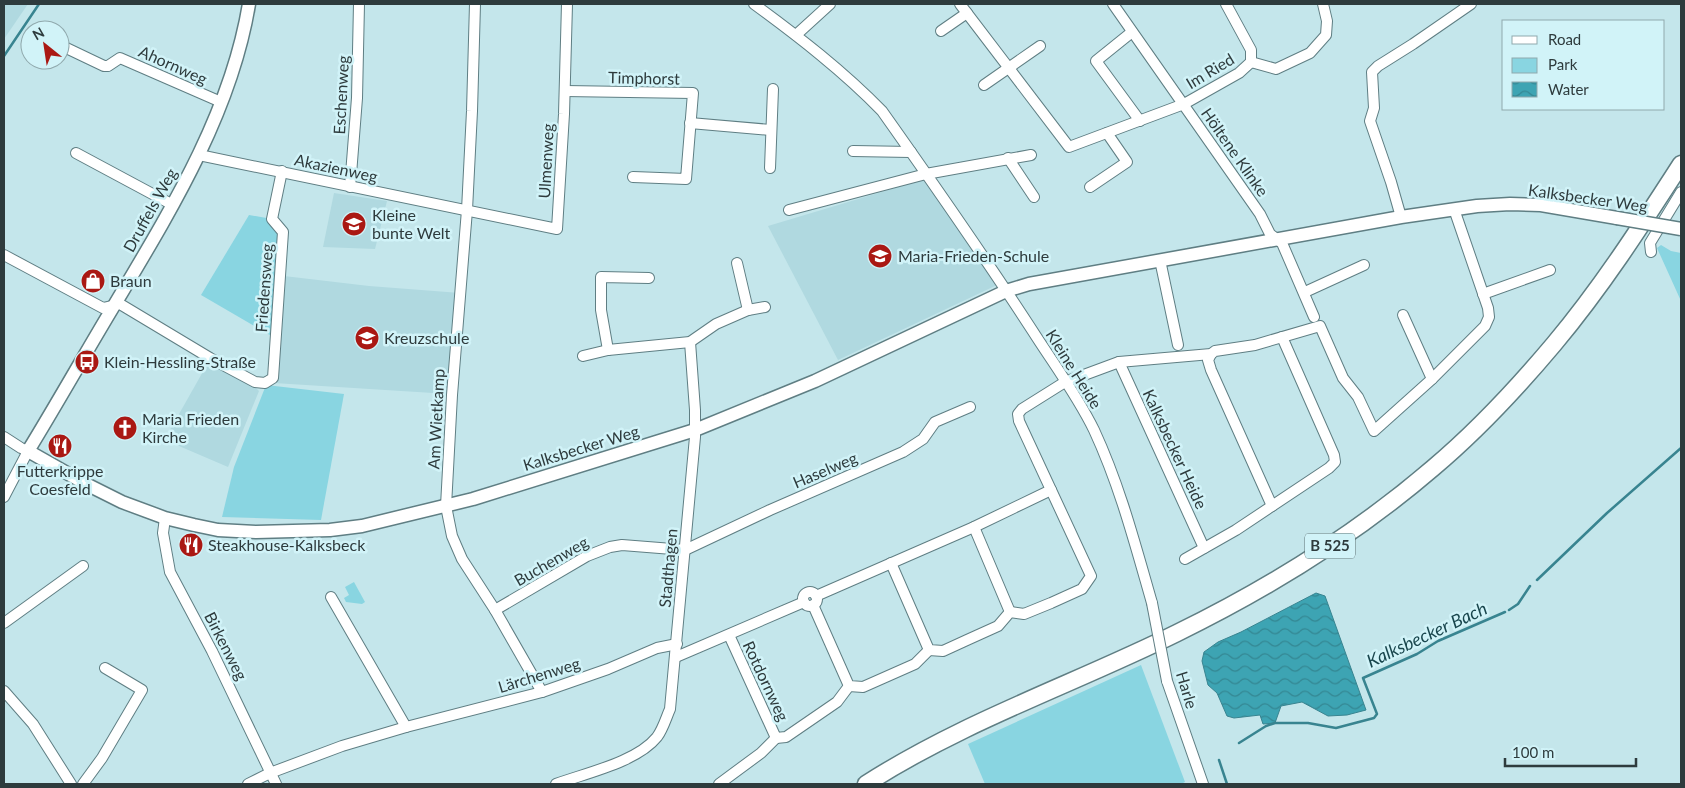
<svg xmlns="http://www.w3.org/2000/svg" width="1685" height="788" font-family="Lato,sans-serif">
  <defs>
    <pattern id="water-waves" width="16" height="10" patternUnits="userSpaceOnUse" patternTransform="scale(1.25)"><rect width="16" height="10" fill="#3da4b3"/><path d="M0 5q4-4 8 0t8 0" fill="none" stroke="#348793"/></pattern>
  </defs>
  <rect width="100%" height="100%" fill="#c4e6eb"/>
  <g fill="#b0d9e0">
    <path d="M4,4H28L4,39Z"/>
    <path d="M925,179L997,285L838,360L768,226Z"/>
    <path d="M334,193L387,201L375,249L323,247Z"/>
    <path d="M284,276L369,286L460,293L449,394L274,383Z"/>
    <path d="M209,361L254,386L259,391L228,467L179,446L166,437Z"/>
  </g>
  <g fill="#89d5e1">
    <path d="M249,215L272,219L282,232L275,338L201,295Z"/>
    <path d="M1661,245L1671,251L1681,253V301L1657,248Z"/>
    <path d="M266,385L344,394L321,520L222,517L234,467Z"/>
    <path d="M354,582L365,602L362,604L346,602L344,598L349,595L345,587Z"/>
    <path d="M1141,665L1185,782L1181,784H985L968,744Z"/>
  </g>
  <path fill="url(#water-waves)" stroke="#388490" d="M1316,593L1325,596L1366,710L1347,715L1328,716L1302,702L1281,706L1275,723L1263,724L1260,715L1234,718L1227,716L1217,693L1208,685L1202,661L1204,652L1218,642L1241,632Z"/>
  <g fill="none" stroke-linecap="round" stroke-linejoin="round">
    <g stroke="#388490" stroke-width="2.5">
      <path d="M4,56L39,4"/>
      <path d="M1537,580L1607,513L1681,448"/>
      <path d="M1509,610L1518,604L1530,586"/>
      <path d="M1239,743L1266,726L1275,723H1308L1336,728L1374,718L1377,714L1363,678L1417,654L1438,641L1505,612"/>
      <path d="M1219,760L1227,784"/>
    </g>
    <defs>
      <g id="minor">
        <path d="M475,4L472,111L467,210L452,395L446,506L452,536L462,559L495,610L542,692"/>
        <path d="M754,4C799,37 843,71 882,111C933,183 984,256 1032,330C1053,363 1077,395 1094,430C1120,486 1135,544 1152,603"/>
        <path d="M960,4L1069,147L1184,104L1239,73L1251,62L1276,69L1310,53L1326,35L1327,21L1323,4"/>
        <path d="M1113,4L1260,214L1270,234L1282,243L1314,317"/>
        <path d="M1226,4L1251,50V62"/>
        <path d="M941,31L967,13"/>
        <path d="M1132,32L1096,61L1140,121"/>
        <path d="M796,35L830,4"/>
        <path d="M60,45L104,66H108L120,58L221,102"/>
        <path d="M984,85L1040,46"/>
        <path d="M565,91L693,93L686,179L633,177"/>
        <path d="M690,123L771,130"/>
        <path d="M853,151L911,152"/>
        <path d="M76,153L173,205"/>
        <path d="M199,155L557,229L564,114L567,4"/>
        <path d="M1008,158L1034,197"/>
        <path d="M770,168L773,89"/>
        <path d="M350,187L357,98L359,4"/>
        <path d="M1090,187L1127,162L1107,133"/>
        <path d="M789,210L926,174L1031,155"/>
        <path d="M1401,217L1391,182L1370,121L1374,108L1372,72L1378,66L1413,44L1471,4"/>
        <path d="M1651,252L1650,243L1681,192"/>
        <path d="M4,255L103,308L120,304L210,358L255,382L265,383L273,378L283,232L272,219L282,171"/>
        <path d="M1160,260L1178,345"/>
        <path d="M737,263L748,310"/>
        <path d="M1305,292L1364,265"/>
        <path d="M1483,294L1550,270"/>
        <path d="M1403,315L1432,379"/>
        <path d="M608,350L601,310V277L649,278"/>
        <path d="M1211,354L1208,360L1211,370L1272,506"/>
        <path d="M583,356L608,350L690,342L716,324L748,310L765,307"/>
        <path d="M1119,362L1204,548"/>
        <path d="M4,437L21,448L28,451L4,497"/>
        <path d="M165,518L163,533L170,572L212,651L276,784"/>
        <path d="M974,527L1010,612"/>
        <path d="M1185,559L1236,530L1329,468L1335,462L1334,455L1282,337"/>
        <path d="M891,563L929,650L943,651L967,640L998,626L1010,612L1024,614L1051,603L1082,589L1091,576L1019,421L1018,414L1022,409L1065,382L1119,362L1211,354L1215,351L1255,345L1320,326L1343,378L1358,397L1374,431L1432,379L1485,326L1489,317L1488,308L1454,209"/>
        <circle cx="810" cy="599" r="7"/>
        <path d="M816,596L974,527L1051,490"/>
        <path d="M331,597L406,727"/>
        <path d="M813,605L849,686L863,687L915,664L929,650"/>
        <path d="M495,610L587,556L610,547L622,545L685,550L770,510L903,452L923,439L935,422L970,407"/>
        <path d="M4,623L83,566"/>
        <path d="M729,635L776,738L786,737L837,702L849,686"/>
        <path d="M676,657L804,602"/>
        <path d="M1167,681L1203,784"/>
        <path d="M4,691L33,724L71,784"/>
        <path d="M83,784L102,758L142,690L105,668"/>
        <path d="M248,784L270,773L342,746L406,727L542,692L608,669L657,648L677,644"/>
        <path d="M556,784C586,773 637,762 657,737C663,729 666,718 670,709L695,437V410L690,342"/>
        <path d="M719,784L761,753L776,738"/>
      </g>
      <path id="tertiary" d="M249,4C231,113 171,210 115,304C86,352 58,402 28,451L88,485L122,502L165,518L194,525L218,530L256,532L330,530L362,526L473,499L695,430L815,381L1006,291L1029,284L1401,217L1477,206L1510,204L1541,205L1617,218"/>
      <path id="primary" d="M866,784C964,721 1074,684 1177,633C1269,588 1355,535 1433,468C1477,431 1517,388 1554,344C1601,288 1641,226 1681,164"/>
    </defs>
    <use href="#minor" stroke="#5f7e83" stroke-width="12"/>
    <use href="#tertiary" stroke="#5f7e83" stroke-width="15"/>
    <use href="#primary" stroke="#5f7e83" stroke-width="19"/>
    <use href="#minor" stroke="#fff" stroke-width="10"/>
    <use href="#tertiary" stroke="#fff" stroke-width="12"/>
    <use href="#primary" stroke="#fff" stroke-width="16"/>
    <defs>
      <path id="minor-bridge" d="M1152,603L1167,681"/>
      <path id="tertiary-bridge" d="M1617,218L1681,229"/>
    </defs>
    <use href="#minor-bridge" stroke="#5f7e83" stroke-width="12" stroke-linecap="butt"/>
    <use href="#tertiary-bridge" stroke="#5f7e83" stroke-width="15" stroke-linecap="butt"/>
    <use href="#minor-bridge" stroke="#fff" stroke-width="10"/>
    <use href="#tertiary-bridge" stroke="#fff" stroke-width="12"/>
  </g>
  <defs>
    <symbol id="school-disc" viewBox="-11 -11 22 22"><circle r="9.5" fill="#aa1813" stroke="#d1f3f8"/><path d="M0-5L7-2L0 1L-7-2ZM-4 1L0 2.5L4 1V4Q0 6-4 4Z" fill="#fff"/></symbol>
    <symbol id="shop-disc" viewBox="-11 -11 22 22"><circle r="9.5" fill="#aa1813" stroke="#d1f3f8"/><path d="M-5-2.5h2.3a2.7 3.5 0 0 1 5.4 0H5L5.5 6h-11ZM-1.5-2.5h3a1.5 2.3 0 0 0-3 0Z" fill="#fff"/></symbol>
    <symbol id="bus-disc" viewBox="-11 -11 22 22"><circle r="9.5" fill="#aa1813" stroke="#d1f3f8"/><path d="M-5-6H5V4H4V6H2V4H-2V6H-4V4H-5ZM-3.5-4V0h7V-4ZM-3.5 1.2v1.5H-2V1.2ZM2 1.2v1.5H3.5V1.2Z" fill="#fff"/></symbol>
    <symbol id="church-disc" viewBox="-11 -11 22 22"><circle r="9.5" fill="#aa1813" stroke="#d1f3f8"/><path d="M-1.2-6h2.4v3.5h3.3v2.4h-3.3V6h-2.4V-.1h-3.3v-2.4h3.3Z" fill="#fff"/></symbol>
    <symbol id="restaurant-disc" viewBox="-11 -11 22 22"><circle r="9.5" fill="#aa1813" stroke="#d1f3f8"/><path d="M-5-6h1v4h1v-4h1v4h1v-4h1v5L-1.5 .5V6h-2V.5L-5-1ZM5-6V6H3V1.5H1.5Q1.5-4 5-6Z" fill="#fff"/></symbol>
  </defs>
  <g fill-rule="evenodd">
    <use href="#school-disc" x="340" y="210" width="28" height="28"/>
    <use href="#school-disc" x="866" y="242" width="28" height="28"/>
    <use href="#shop-disc" x="79" y="267" width="28" height="28"/>
    <use href="#school-disc" x="353" y="324" width="28" height="28"/>
    <use href="#bus-disc" x="73" y="348" width="28" height="28"/>
    <use href="#church-disc" x="111" y="414" width="28" height="28"/>
    <use href="#restaurant-disc" x="46" y="432" width="28" height="28"/>
    <use href="#restaurant-disc" x="177" y="531" width="28" height="28"/>
  </g>
  <g text-anchor="middle" stroke-width="5" stroke-linejoin="round" paint-order="stroke">
    <rect fill="#d1f3f8" stroke="#5f7275" stroke-width="1" x="1305" y="533.5" width="50" height="25" rx="4"/>
    <g font-size="15" font-weight="bold" fill="#2e3b3d">
      <text x="1330" y="551">B 525</text>
    </g>
    <g font-size="16" fill="#2e3b3d" stroke="#d1f3f8">
      <text transform="translate(173 65) rotate(24)" y="6">Ahornweg</text>
      <text transform="translate(1210 71) rotate(-31)" y="6">Im Ried</text>
      <text transform="translate(644 78) rotate(1)" y="6">Timphorst</text>
      <text transform="translate(341 95) rotate(-87)" y="6">Eschenweg</text>
      <text transform="translate(1235 152) rotate(55)" y="6">Höltene Klinke</text>
      <text transform="translate(546 161) rotate(-87)" y="6">Ulmenweg</text>
      <text transform="translate(336 168) rotate(12)" y="6">Akazienweg</text>
      <text transform="translate(1588 198) rotate(8)" y="6">Kalksbecker Weg</text>
      <text transform="translate(150 210) rotate(-61)" y="6">Druffels Weg</text>
      <text transform="translate(264 288) rotate(-86)" y="6">Friedensweg</text>
      <text transform="translate(1074 369) rotate(58)" y="6">Kleine Heide</text>
      <text transform="translate(436 419) rotate(-87)" y="6">Am Wietkamp</text>
      <text transform="translate(581 448) rotate(-17)" y="6">Kalksbecker Weg</text>
      <text transform="translate(1175 449) rotate(65)" y="6">Kalksbecker Heide</text>
      <text transform="translate(825 470) rotate(-23)" y="6">Haselweg</text>
      <text transform="translate(551 561) rotate(-30)" y="6">Buchenweg</text>
      <text transform="translate(668 568) rotate(-85)" y="6">Stadthagen</text>
      <text transform="translate(226 646) rotate(63)" y="6">Birkenweg</text>
      <text transform="translate(539 675) rotate(-17)" y="6">Lärchenweg</text>
      <text transform="translate(766 681) rotate(65)" y="6">Rotdornweg</text>
      <text transform="translate(1187 690) rotate(73)" y="6">Harle</text>
    </g>
    <g font-size="16" fill="#2e3b3d" stroke="#d1f3f8" text-anchor="start">
      <text x="372" y="221">Kleine<tspan x="372" dy="18">bunte Welt</tspan></text>
      <text x="898" y="262">Maria-Frieden-Schule</text>
      <text x="110" y="287">Braun</text>
      <text x="384" y="344">Kreuzschule</text>
      <text x="104" y="368">Klein-Hessling-Straße</text>
      <text x="142" y="425">Maria Frieden<tspan x="142" dy="18">Kirche</tspan></text>
      <text x="60" y="477" text-anchor="middle">Futterkrippe<tspan x="60" dy="18">Coesfeld</tspan></text>
      <text x="208" y="551">Steakhouse-Kalksbeck</text>
    </g>
    <g font-size="18" font-style="italic" fill="#1a474e" stroke="#d1f3f8">
      <text transform="translate(1427 635) rotate(-25)" y="6">Kalksbecker Bach</text>
    </g>
  </g>
  <rect width="1685" height="788" fill="none" stroke="#2e3b3d" stroke-width="10"/>
  <rect x="1502" y="20" width="162" height="90" fill="#d1f3f8" stroke="#90a9ad"/>
  <rect x="1512" y="36" width="25" height="8" fill="#ffffff" stroke="#90a9ad"/>
  <text x="1548" y="45" font-size="15" fill="#2e3b3d">Road</text>
  <rect x="1512" y="58" width="25" height="15" fill="#89d5e1" stroke="#90a9ad"/>
  <text x="1548" y="70" font-size="15" fill="#2e3b3d">Park</text>
  <rect x="1512" y="82" width="25" height="15" fill="url(#water-waves)" stroke="#90a9ad"/>
  <text x="1548" y="95" font-size="15" fill="#2e3b3d">Water</text>
  <g transform="translate(45 45) rotate(330)"><circle r="24" fill="#d1f3f8" stroke="#90a9ad"/>
  <path d="M0-4L9 19L0 12L-9 19Z" fill="#aa1813"/>
  <text y="-8" font-size="14" font-weight="bold" text-anchor="middle" fill="#2e3b3d">N</text>
  </g>
  <path d="M1505 758v8h131v-8" fill="none" stroke="#2e3b3d" stroke-width="2.5"/>
  <text x="1512" y="758" font-size="15" fill="#2e3b3d" stroke="#d1f3f8" stroke-width="4" paint-order="stroke">100 m</text>
</svg>
